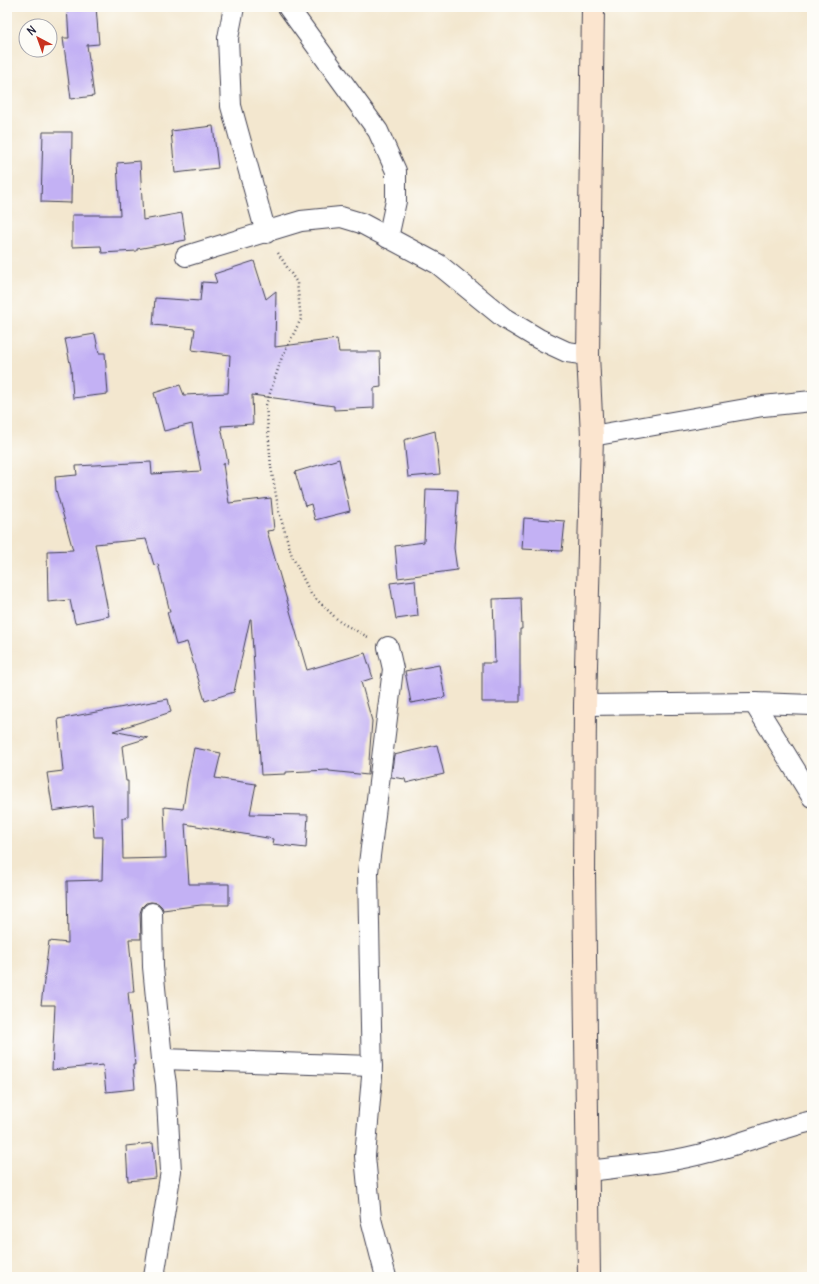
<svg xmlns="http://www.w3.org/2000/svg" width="819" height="1284" font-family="Delius,sans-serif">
  <rect width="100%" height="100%" fill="#fdfcf7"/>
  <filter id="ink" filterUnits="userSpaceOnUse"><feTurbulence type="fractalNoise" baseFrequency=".025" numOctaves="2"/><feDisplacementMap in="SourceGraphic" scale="8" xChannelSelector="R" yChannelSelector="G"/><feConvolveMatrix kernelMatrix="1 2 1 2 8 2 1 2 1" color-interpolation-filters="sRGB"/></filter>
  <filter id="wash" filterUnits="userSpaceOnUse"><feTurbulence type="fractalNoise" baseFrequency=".012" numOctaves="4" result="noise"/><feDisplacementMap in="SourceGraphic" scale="16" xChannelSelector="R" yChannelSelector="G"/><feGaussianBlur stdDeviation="0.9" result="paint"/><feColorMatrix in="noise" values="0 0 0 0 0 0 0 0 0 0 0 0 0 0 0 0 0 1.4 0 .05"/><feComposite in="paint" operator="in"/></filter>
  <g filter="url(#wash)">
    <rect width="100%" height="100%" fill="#f3e7cf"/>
    <g id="blocks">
      <g fill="#c3b1f4">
        <path d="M67,7H96L99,44L87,45L94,96L71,99L63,38H69Z"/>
        <path d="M213,126L218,168L175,173L171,131Z"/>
        <path d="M43,132H72L71,203L41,202Z"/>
        <path d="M140,161L143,220L182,213L186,240L137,249V251L102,253L101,246L72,247V215H120L117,163Z"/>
        <path d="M254,261L266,299L276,291L275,347L337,339L339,352H380L381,387L374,388V408L334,410V406L252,395L253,424L221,426L228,463L223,464L229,503L271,498L274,530L267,531L307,670L365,653L373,678L361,682L372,721L368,775L329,771V770L286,772V774L261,775L251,619H250L234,692L205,701L187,642L176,645L167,612H170L158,564L154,565L146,539L95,544L109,616L75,623L70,600L48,602L47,551L73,550L56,490L55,477L77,475L76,466L151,462L152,474L201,471L192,424L164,431L154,393L180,385L184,395L228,393L230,355L192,350L195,329L153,325L155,298L200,301L202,282L217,283L214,274Z"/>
        <path d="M95,334L99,353H105L108,394L73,398L71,368L65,339Z"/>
        <path d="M435,431L440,474L408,477L404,440Z"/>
        <path d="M339,459L350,511L315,520L311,504L305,506L295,472Z"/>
        <path d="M426,489L458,490L454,548L457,570L398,578L395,546L424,542Z"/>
        <path d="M524,518L565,521L562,551L522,549Z"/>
        <path d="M415,580L418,616L396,619L390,583Z"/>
        <path d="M521,598L522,629H520V702H482V663H495L493,599Z"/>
        <path d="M439,665L445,697L411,703L405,671Z"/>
        <path d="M168,699L171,712L113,731L148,738L122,746L126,781H128V816H126V818H122L123,859L166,858L164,807L183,809L187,782L194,748L221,753L215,778L256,784L250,814L308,815L306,848L272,844L273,839L185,824L189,884H229V905H201L163,910L162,907L158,903L151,902L146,903L142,907L140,913L141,939H129L134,992H128L135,1065H133L135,1089L106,1092L103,1065L52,1070L55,1005H41L49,941L68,943L67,881L102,880L103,837H94L92,805L53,811L47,773L63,771L58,719Z"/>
        <path d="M437,745L444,774L406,783L405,779L391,777L394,755Z"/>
        <path d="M153,1143L156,1178L128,1181L126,1146Z"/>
      </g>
    </g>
  </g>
  <g filter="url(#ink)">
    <use href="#blocks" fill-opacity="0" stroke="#414051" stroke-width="1"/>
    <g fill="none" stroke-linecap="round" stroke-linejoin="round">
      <defs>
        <g id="street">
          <path d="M234,7L228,38L231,106L266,233"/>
          <path d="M288,7L378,131L396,171V201L388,238"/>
          <path d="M186,256L301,221L341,217L361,223L438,264L504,318L539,339L567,352L588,355"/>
          <path d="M592,436L763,406L812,401"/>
          <path d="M754,703L812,797"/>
          <path d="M585,705L754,703L812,705"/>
          <path d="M152,913L153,967L162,1059L166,1084L171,1171L154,1277"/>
          <path d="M162,1059L372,1066"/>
          <path d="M588,1171C628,1166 670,1163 709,1152C744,1143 777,1129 812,1121"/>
          <path d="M386,1277L371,1219L365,1156L372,1077L368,872L393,669L388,647"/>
        </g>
        <path id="secondary" d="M589,1277L584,874L585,705L592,436L588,355L593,7"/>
      </defs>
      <use href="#street" stroke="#414051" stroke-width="22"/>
      <use href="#secondary" stroke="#414051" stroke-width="24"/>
      <path stroke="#414051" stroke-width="2.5" stroke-dasharray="1 3" stroke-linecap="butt" d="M278,253L297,283L301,319L282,357L266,405L271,467L279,512L292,556L311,594L340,622L368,637"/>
      <use href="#street" stroke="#fff" stroke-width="20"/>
      <use href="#secondary" stroke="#fbe5cf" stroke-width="22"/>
    </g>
  </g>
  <rect width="819" height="1284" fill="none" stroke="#fdfcf7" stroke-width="24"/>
  <g transform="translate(38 38) rotate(319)"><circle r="19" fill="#fdfcf7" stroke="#a5a5ac"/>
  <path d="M0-3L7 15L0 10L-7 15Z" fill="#c8321e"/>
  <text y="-6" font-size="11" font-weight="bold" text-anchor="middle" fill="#22223b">N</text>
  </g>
</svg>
